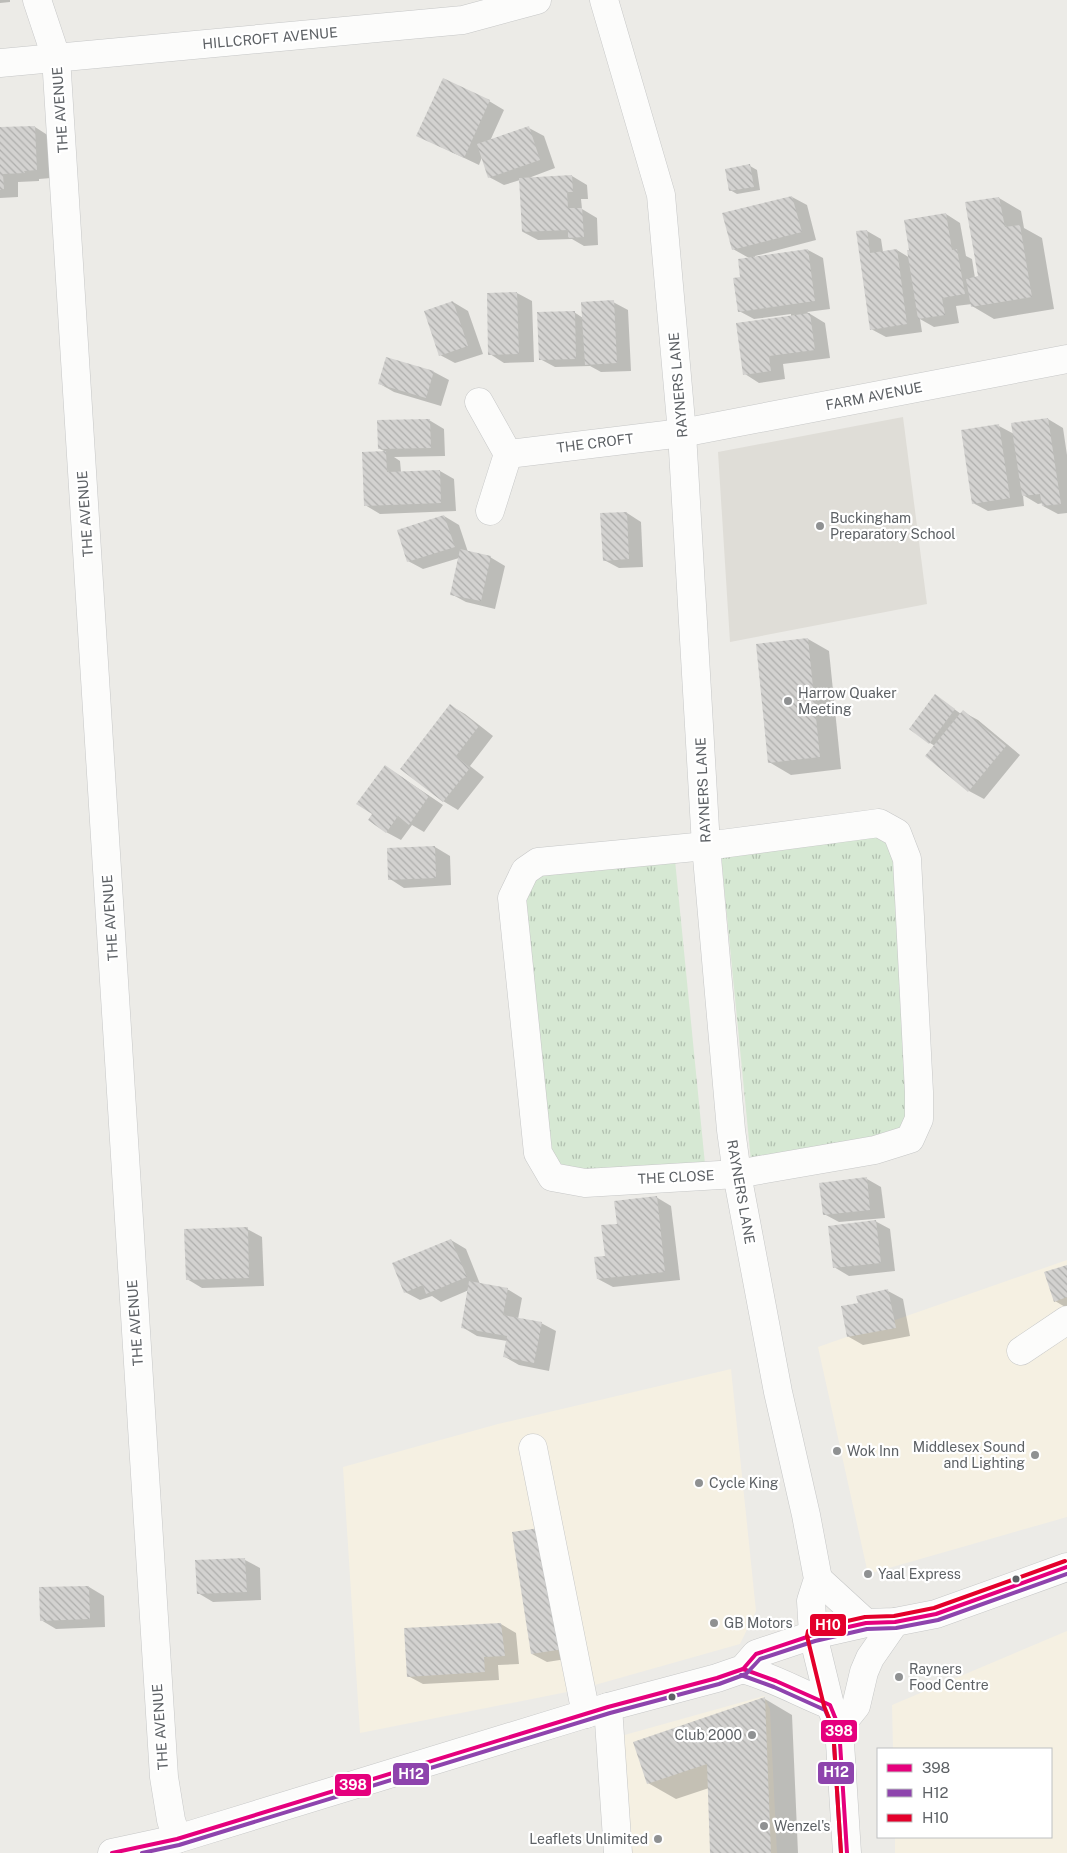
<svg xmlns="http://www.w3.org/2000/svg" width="1067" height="1853" font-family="'Public Sans',sans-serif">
  <defs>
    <pattern id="grass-tufts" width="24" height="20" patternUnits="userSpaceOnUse" patternTransform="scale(1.25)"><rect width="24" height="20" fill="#d6e8d3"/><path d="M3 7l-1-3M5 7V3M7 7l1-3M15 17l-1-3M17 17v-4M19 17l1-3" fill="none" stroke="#b1bfaf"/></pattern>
    <pattern id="building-back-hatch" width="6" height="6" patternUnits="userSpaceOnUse" patternTransform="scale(1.25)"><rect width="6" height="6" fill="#d3d2d0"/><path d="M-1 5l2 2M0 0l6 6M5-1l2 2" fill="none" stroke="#aeaeac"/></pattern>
  </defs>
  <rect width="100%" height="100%" fill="#ecebe7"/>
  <g fill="#f5f0e2">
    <path d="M1067,1260V1517L868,1574L818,1347Z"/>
    <path d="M731,1369L756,1611L740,1644L577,1690L360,1733L343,1467L498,1424Z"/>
    <path d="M1067,1631V1853H895V1837H1051V1749H893L892,1705Z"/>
    <path d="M764,1696L770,1709L777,1853H611L603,1741Z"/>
  </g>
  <path fill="#dfddd7" d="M903,417L927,604L730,642L718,452Z"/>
  <g fill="url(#grass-tufts)">
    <path d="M897,833L910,1139L752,1171L720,845Z"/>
    <path d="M674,850L706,1174L552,1177L512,898L525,871Z"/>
  </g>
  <g fill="#0003">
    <path d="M0,0H10V2L0,3Z"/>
    <path d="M489,101L504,110L490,141L529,128L544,136L555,168L526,179L572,176L587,185L588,199H581L582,209L597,218L598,245L584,246L572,239L538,240L523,232L520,180L504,185L489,177L482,157L479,165L418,136Z"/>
    <path d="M35,127L49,136L51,178L39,179V181L18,182V197L0,198V128Z"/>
    <path d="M750,166L757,170L760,190L737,194L730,190Z"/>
    <path d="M792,197L807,205L816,240L755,256V257L808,250L823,258L830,309L807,312L825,323L830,358L783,364L785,379L759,383L745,374L791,317V314L754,319L739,311L741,278L749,258L733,249Z"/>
    <path d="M999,198L1021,211L1024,228L1042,238L1054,309L994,319L972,306V304L956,306L959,323L934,327L920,319L922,332L886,337L871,329L867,231L881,239L883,252L897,250L910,258L946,214L960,223L966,256L972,259L975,278L979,277Z"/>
    <path d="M517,293L532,301L534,362L504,363L490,354Z"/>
    <path d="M453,302L468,311L483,354L455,363L440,355Z"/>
    <path d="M613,302L628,310L631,371L601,372L590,366L555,367L540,359L574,312L583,318Z"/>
    <path d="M387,358L434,372L449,380L441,406L394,392L380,384Z"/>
    <path d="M1048,419L1063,428L1067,455V513L1058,514L1043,506V503L1038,504L1023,495L1024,506L988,511L973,503L999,426L1014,434L1012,424Z"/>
    <path d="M429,420L444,429L445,456L394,457L400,461L401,472L440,471L454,479L456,511L380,514L365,505L386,452L380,449Z"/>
    <path d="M627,513L641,522L643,567L619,568L604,560Z"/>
    <path d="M444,516L459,525L468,552L490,557L505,566L495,609L466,602L451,594L459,558L423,569L408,561Z"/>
    <path d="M808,639L829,651L841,769L791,775L769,762Z"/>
    <path d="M942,700L961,714L963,712L978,720L1020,755L984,799L969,791L935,746L930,743Z"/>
    <path d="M451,706L465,714L493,736L470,766L484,777L458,810L443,801Z"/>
    <path d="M385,766L443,805L424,832L412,825L401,840L386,832L374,814Z"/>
    <path d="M435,847L450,856L451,885L404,888L390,879Z"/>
    <path d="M867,1179L881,1187L885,1218L839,1222L824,1214Z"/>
    <path d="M656,1197L671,1206L680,1280L613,1287L598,1279L618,1225Z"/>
    <path d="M875,1221L890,1229L895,1271L849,1276L834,1267Z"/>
    <path d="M247,1229L262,1237L264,1286L202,1288L187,1279Z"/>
    <path d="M451,1240L466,1249L480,1284L507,1289L522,1298L518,1319L541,1323L556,1331L549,1371L519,1365L505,1357L507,1341L477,1336L462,1327L469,1290L441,1302L432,1296L420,1300L405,1292Z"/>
    <path d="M1067,1266V1308L1055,1301Z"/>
    <path d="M888,1291L903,1299L910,1336L863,1345L849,1337L859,1304Z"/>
    <path d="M514,1533L579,1657L547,1662L532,1654Z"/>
    <path d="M245,1560L260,1568L261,1600L213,1602L198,1593Z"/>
    <path d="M89,1587L104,1596L105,1627L56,1629L41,1620Z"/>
    <path d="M501,1624L516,1633L519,1664L498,1665L499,1680L423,1684L408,1676L405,1629Z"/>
    <path d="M765,1699L792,1715L798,1853H712L709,1788L676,1799L648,1783Z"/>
  </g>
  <g fill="url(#building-back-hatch)">
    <path d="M443,78L490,100L464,158L416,136Z"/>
    <path d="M35,126L37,170L24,171L25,173L3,174L4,189L0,190V127Z"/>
    <path d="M529,126L540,160L488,178L477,144Z"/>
    <path d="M750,164L754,187L729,191L725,169Z"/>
    <path d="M572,175L573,192H567L568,208H582L584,237L568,238V230L522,232L519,178Z"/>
    <path d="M792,196L802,232L732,250L722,213Z"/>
    <path d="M999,197L1005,227L1020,225L1032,297L971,307L966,279L978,276L965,202Z"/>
    <path d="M946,213L952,250L957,249L965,294L942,298L945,315L918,319L907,250H909L904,220Z"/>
    <path d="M867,230L870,253L897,249L907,324L870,330L856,231Z"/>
    <path d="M808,249L815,301L738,312L733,278L740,277L738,259Z"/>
    <path d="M517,292L519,354L488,355L487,293Z"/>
    <path d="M614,300L617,363L585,365L581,302Z"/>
    <path d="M453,301L468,346L439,356L424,311Z"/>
    <path d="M575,311L576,359L539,360L537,312Z"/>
    <path d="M810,313L815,350L769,356L771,371L743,375L736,323Z"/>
    <path d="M386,357L434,371L426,398L378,384Z"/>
    <path d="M1048,418L1061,504L1042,506L1040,494L1022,496L1011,423Z"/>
    <path d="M430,419L431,448L378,449L377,420Z"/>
    <path d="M999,424L1010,498L972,504L961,430Z"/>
    <path d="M386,451L387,472L440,470L441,503L364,506L362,452Z"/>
    <path d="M627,512L629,559L603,561L600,513Z"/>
    <path d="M444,515L455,547L407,562L397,530Z"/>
    <path d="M460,549L491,556L481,601L450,595Z"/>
    <path d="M808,638L820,757L768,763L756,644Z"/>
    <path d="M935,694L955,709L929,744L909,729Z"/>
    <path d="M450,704L479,726L456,756L470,768L443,802L400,769Z"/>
    <path d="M963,710L1006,746L968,792L925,756Z"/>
    <path d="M385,765L429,796L409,825L398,816L386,833L368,820L372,814L356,804Z"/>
    <path d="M435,846L436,878L388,880L387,848Z"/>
    <path d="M867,1177L870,1210L823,1215L819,1183Z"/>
    <path d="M657,1196L665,1272L597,1279L594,1257L605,1256L601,1225L617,1224L614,1201Z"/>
    <path d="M876,1220L881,1263L833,1268L828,1226Z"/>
    <path d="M248,1227L249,1278L186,1280L184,1229Z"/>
    <path d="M451,1239L467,1277L426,1294L423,1285L404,1293L392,1263Z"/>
    <path d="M1067,1265V1297L1054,1302L1044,1272Z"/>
    <path d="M469,1281L508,1288L503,1315L542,1322L534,1363L503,1357L507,1336L461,1328Z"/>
    <path d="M888,1289L896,1328L847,1337L841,1306L858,1303L856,1296Z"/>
    <path d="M546,1527L564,1649L531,1654L512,1532Z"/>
    <path d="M245,1558L247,1592L197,1594L195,1560Z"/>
    <path d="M89,1586L90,1619L40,1621L39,1587Z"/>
    <path d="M501,1623L505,1656L484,1657L485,1672L407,1677L404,1628Z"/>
    <path d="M765,1697L771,1853H710L707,1764L647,1784L633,1742Z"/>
  </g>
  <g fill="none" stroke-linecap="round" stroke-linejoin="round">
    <defs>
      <g id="minor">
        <path d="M37,0L56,57L164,1777L171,1820L177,1839"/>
        <path d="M604,0L661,195L682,433L706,846L731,1130L737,1174L778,1392L806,1515L818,1579L811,1601L813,1635L830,1705L839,1727L847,1853"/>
        <path d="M0,63L463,20L537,0"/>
        <path d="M479,402L508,454L682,433L1067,359"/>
        <path d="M490,511L508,454"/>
        <path d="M879,823L897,833L907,859L919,1092V1119L910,1139L875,1150L737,1174L585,1183L552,1177L538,1153L512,898L525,871L538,862L706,846Z"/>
        <path d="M1021,1351L1067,1320"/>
        <path d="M533,1448L586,1714"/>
        <path d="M818,1579L866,1623"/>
        <path d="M743,1669C774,1678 800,1693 830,1705"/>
        <path d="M608,1707L618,1853"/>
        <path d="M839,1727L856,1706L864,1672L870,1658L895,1622"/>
        <path d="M112,1853L177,1839L608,1707L717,1678L743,1669L756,1654L813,1635L866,1623L895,1622L936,1614L1067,1567"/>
      </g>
    </defs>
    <use href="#minor" stroke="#c6c7c7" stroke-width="29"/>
    <use href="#minor" stroke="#fcfcfb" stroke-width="28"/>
    <defs>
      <g id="bus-1">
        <path d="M743,1669L776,1681L830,1705L839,1727L847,1853"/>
        <path d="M112,1853L177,1839L608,1707L717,1678L743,1669L756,1654L813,1635L866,1623L895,1622L936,1614L1067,1567"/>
      </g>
      <g id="bus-2">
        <path d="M741,1675L774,1687L825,1710L833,1728L841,1853"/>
        <path d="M142,1853L179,1845L610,1713L719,1684L746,1674L760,1659L815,1641L867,1629L896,1628L938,1620L1067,1574"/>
      </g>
      <path id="bus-3" d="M841,1853L833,1728L824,1706L807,1636L808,1631L812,1629L865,1617L894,1616L934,1608L1065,1561"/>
    </defs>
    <use href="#bus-1" stroke="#fff" stroke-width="8"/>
    <use href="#bus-2" stroke="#fff" stroke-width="8"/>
    <use href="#bus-3" stroke="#fff" stroke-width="8"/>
    <use href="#bus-1" stroke="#e5007d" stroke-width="4"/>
    <use href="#bus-2" stroke="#8e44ad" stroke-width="4"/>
    <use href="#bus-3" stroke="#e4002b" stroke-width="4"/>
  </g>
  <g fill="#8f9192" stroke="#fff" stroke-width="2">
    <circle cx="820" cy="526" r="5"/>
    <circle cx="788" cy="701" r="5"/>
    <circle cx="837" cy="1451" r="5"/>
    <circle cx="1035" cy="1455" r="5"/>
    <circle cx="699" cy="1483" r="5"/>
    <circle cx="868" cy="1574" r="5"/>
    <circle cx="714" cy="1623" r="5"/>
    <circle cx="899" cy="1677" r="5"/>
    <circle cx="752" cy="1735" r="5"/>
    <circle cx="764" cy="1826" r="5"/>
    <circle cx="658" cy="1839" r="5"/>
  </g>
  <g fill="#5d6165" stroke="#fff" stroke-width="2">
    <circle cx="1016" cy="1579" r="4.5"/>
    <circle cx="672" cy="1697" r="4.5"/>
  </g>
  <g text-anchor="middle" stroke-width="4.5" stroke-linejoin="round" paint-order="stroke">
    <g font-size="14" fill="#5d6165" stroke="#fff">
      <text transform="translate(270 38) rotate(-5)" y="5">HILLCROFT AVENUE</text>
      <text transform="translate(60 110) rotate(-94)" y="5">THE AVENUE</text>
      <text transform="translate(678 385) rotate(-95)" y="5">RAYNERS LANE</text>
      <text transform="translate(874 396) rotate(-11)" y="5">FARM AVENUE</text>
      <text transform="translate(595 443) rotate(-7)" y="5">THE CROFT</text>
      <text transform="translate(85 514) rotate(-94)" y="5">THE AVENUE</text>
      <text transform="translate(703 790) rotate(-93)" y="5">RAYNERS LANE</text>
      <text transform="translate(110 918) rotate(-94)" y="5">THE AVENUE</text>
      <text transform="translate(676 1177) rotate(-3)" y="5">THE CLOSE</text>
      <text transform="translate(741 1192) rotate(80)" y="5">RAYNERS LANE</text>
      <text transform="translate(135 1323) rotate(-94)" y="5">THE AVENUE</text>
      <text transform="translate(160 1727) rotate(-94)" y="5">THE AVENUE</text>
    </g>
    <g font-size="14" fill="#5d6165" stroke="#fff" text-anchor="start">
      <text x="830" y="523">Buckingham<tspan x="830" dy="16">Preparatory School</tspan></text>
      <text x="798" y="698">Harrow Quaker<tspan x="798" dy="16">Meeting</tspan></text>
      <text x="1025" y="1452" text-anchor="end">Middlesex Sound<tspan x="1025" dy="16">and Lighting</tspan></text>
      <text x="847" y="1456">Wok Inn</text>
      <text x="709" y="1488">Cycle King</text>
      <text x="878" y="1579">Yaal Express</text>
      <text x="724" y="1628">GB Motors</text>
      <text x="909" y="1674">Rayners<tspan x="909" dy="16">Food Centre</tspan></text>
      <text x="742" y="1740" text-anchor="end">Club 2000</text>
      <text x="774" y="1831">Wenzel's</text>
      <text x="648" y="1844" text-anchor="end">Leaflets Unlimited</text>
    </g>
  </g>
  <g stroke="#fff" stroke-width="2">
    <rect x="809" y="1613" width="38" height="24" rx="5" fill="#e4002b"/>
    <rect x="820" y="1719" width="38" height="24" rx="5" fill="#e5007d"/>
    <rect x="817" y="1761" width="38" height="24" rx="5" fill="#8e44ad"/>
    <rect x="392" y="1762" width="38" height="24" rx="5" fill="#8e44ad"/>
    <rect x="334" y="1773" width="38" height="24" rx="5" fill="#e5007d"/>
  </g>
  <g font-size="14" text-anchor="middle" font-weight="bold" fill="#fff">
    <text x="828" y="1630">H10</text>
    <text x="839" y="1736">398</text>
    <text x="836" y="1777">H12</text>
    <text x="411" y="1779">H12</text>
    <text x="353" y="1790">398</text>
  </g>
  <rect x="877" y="1748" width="175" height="90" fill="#ffffff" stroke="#bec0c1"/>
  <rect x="887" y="1764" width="25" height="8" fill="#e5007d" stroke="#bec0c1"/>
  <text x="922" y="1773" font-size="15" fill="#5d6165">398</text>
  <rect x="887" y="1789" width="25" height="8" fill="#8e44ad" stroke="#bec0c1"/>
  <text x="922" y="1798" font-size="15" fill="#5d6165">H12</text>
  <rect x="887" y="1814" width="25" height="8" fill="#e4002b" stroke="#bec0c1"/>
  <text x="922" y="1823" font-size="15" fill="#5d6165">H10</text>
</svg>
